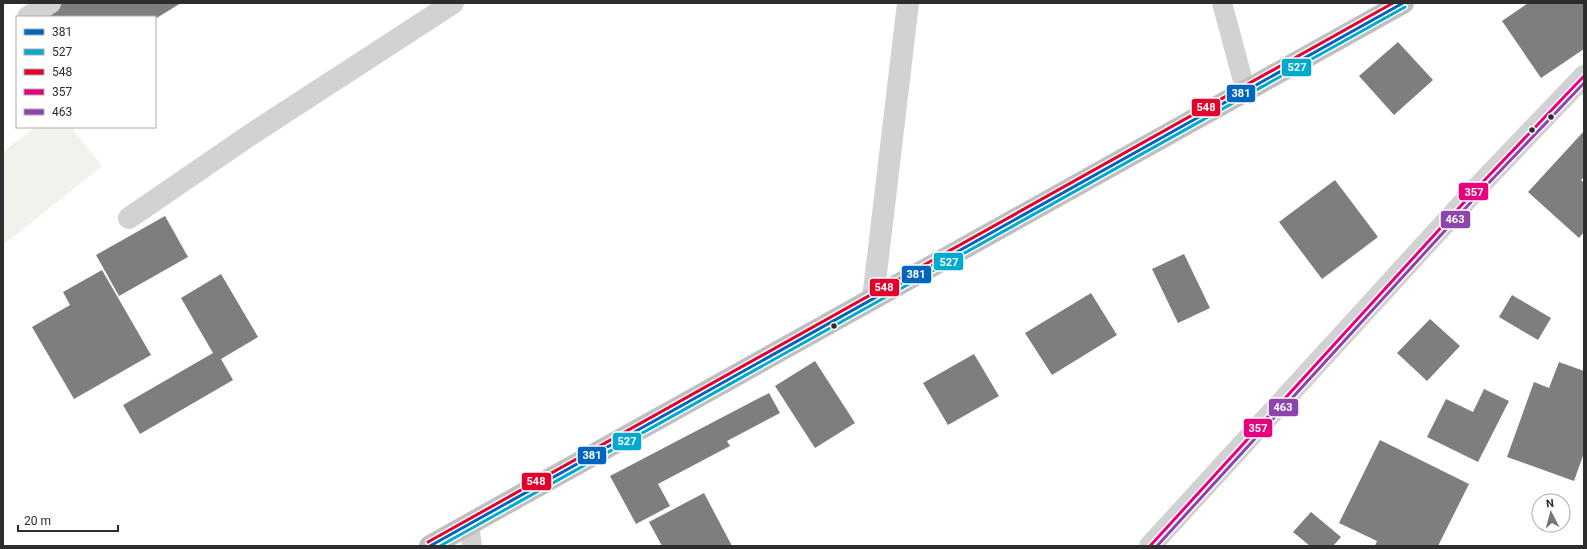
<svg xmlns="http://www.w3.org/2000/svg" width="1587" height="549" font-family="Roboto,sans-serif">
  <rect width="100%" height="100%" fill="#fff"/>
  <path fill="#f0f3ec" d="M35,127H71L102,166L3,245V152Z"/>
  <g fill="#7e7e7e">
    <path d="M63,3H181L155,19V17H41Z"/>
    <path d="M1528,3H1584V49L1541,78L1502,21Z"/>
    <path d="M1398,42L1433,80L1394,115L1359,76Z"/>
    <path d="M1584,131V177L1581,180L1584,183V232L1579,238L1528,192Z"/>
    <path d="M1335,180L1378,237L1322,279L1279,222Z"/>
    <path d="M165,216L188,257L119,296L96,255Z"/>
    <path d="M1184,254L1210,308L1178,323L1152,269Z"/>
    <path d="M102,270L151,355L74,399L32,327L70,305L63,292Z"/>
    <path d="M221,274L258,337L221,359L233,380L140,434L123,405L213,353L181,298Z"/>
    <path d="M1091,293L1117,335L1052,375L1025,333Z"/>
    <path d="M1512,295L1551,318L1538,340L1499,317Z"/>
    <path d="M1430,319L1460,346L1427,381L1397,353Z"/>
    <path d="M974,354L999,396L948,425L923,383Z"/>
    <path d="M815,361L855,423L815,448L775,386Z"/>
    <path d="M1559,362L1584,371V453L1574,481L1507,457L1534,382L1549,388Z"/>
    <path d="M1484,389L1509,401L1478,462L1427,437L1446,399L1473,412Z"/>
    <path d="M769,393L780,413L727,441L730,446L658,484L670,506L636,524L610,476Z"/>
    <path d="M1380,440L1469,484L1438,546H1375L1377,541L1339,523Z"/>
    <path d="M704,493L732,546H662L649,522Z"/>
    <path d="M1311,512L1341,537L1333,546H1310L1293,532Z"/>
  </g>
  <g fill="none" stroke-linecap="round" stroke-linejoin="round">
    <g stroke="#d2d2d2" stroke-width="20">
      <path d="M1222,3L1246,92"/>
      <path d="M469,524L472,546"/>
    </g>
    <g stroke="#d2d2d2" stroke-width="22">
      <path d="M28,17L50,3"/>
      <path d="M129,218L250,135L453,3"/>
      <path d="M873,299L908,3"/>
      <path d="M1150,546L1479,186L1584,76"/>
    </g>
    <path stroke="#bfbfbf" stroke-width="22" d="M430,546L1403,3"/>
    <defs>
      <path id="bus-1" d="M430,546L1403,3"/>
      <path id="bus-2" d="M440,546L1405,7"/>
      <path id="bus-3" d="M428,542L1393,3"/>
      <path id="bus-4" d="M1150,546L1479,186L1584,76"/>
      <path id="bus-5" d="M1157,546L1483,189L1584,83"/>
    </defs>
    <use href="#bus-1" stroke="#fff" stroke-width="6"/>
    <use href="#bus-2" stroke="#fff" stroke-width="6"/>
    <use href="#bus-3" stroke="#fff" stroke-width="6"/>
    <use href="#bus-4" stroke="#fff" stroke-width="6"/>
    <use href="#bus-5" stroke="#fff" stroke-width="6"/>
    <use href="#bus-1" stroke="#0065bd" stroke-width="3"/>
    <use href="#bus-2" stroke="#00a9ce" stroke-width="3"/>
    <use href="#bus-3" stroke="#e4002b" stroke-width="3"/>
    <use href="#bus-4" stroke="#e5007d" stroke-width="3"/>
    <use href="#bus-5" stroke="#8e44ad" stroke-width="3"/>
  </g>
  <g fill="#2d2d2d" stroke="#fff" stroke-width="1.5">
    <circle cx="1551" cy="117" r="3.5"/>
    <circle cx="1532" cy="130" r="3.5"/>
    <circle cx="834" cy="326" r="3.5"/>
  </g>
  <g stroke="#fff" stroke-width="1.5">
    <rect x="1281" y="58" width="31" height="19" rx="4" fill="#00a9ce"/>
    <rect x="1226" y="84" width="30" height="19" rx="4" fill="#0065bd"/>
    <rect x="1191" y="98" width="30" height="19" rx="4" fill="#e4002b"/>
    <rect x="1458" y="182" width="31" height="19" rx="4" fill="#e5007d"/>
    <rect x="1440" y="210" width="31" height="19" rx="4" fill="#8e44ad"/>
    <rect x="933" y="252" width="31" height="19" rx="4" fill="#00a9ce"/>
    <rect x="901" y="265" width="31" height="19" rx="4" fill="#0065bd"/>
    <rect x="869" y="278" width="31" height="19" rx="4" fill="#e4002b"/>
    <rect x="1268" y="398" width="31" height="19" rx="4" fill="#8e44ad"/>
    <rect x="1243" y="418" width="30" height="20" rx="4" fill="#e5007d"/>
    <rect x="612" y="432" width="30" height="19" rx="4" fill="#00a9ce"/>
    <rect x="577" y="446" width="30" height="19" rx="4" fill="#0065bd"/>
    <rect x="521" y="472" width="31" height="19" rx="4" fill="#e4002b"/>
  </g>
  <g font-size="11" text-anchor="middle" font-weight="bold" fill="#fff">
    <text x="1297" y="71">527</text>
    <text x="1241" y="97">381</text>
    <text x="1206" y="111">548</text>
    <text x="1474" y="196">357</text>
    <text x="1455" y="223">463</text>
    <text x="949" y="266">527</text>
    <text x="916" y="278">381</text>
    <text x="884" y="291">548</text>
    <text x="1283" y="411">463</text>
    <text x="1258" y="432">357</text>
    <text x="627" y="445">527</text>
    <text x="592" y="459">381</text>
    <text x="536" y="485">548</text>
  </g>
  <rect width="1587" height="549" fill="none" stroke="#2d2d2d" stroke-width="8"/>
  <rect x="16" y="16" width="140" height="112" fill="#ffffff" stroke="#ababab"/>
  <rect x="24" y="29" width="20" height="6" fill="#0065bd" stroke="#ababab"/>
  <text x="52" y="36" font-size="12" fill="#2d2d2d">381</text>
  <rect x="24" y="49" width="20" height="6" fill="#00a9ce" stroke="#ababab"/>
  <text x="52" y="56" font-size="12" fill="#2d2d2d">527</text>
  <rect x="24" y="69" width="20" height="6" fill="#e4002b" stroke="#ababab"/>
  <text x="52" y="76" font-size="12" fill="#2d2d2d">548</text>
  <rect x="24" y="89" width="20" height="6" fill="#e5007d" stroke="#ababab"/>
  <text x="52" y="96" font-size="12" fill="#2d2d2d">357</text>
  <rect x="24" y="109" width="20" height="6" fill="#8e44ad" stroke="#ababab"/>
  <text x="52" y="116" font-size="12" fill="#2d2d2d">463</text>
  <g transform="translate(1551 513) rotate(354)"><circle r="19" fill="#ffffff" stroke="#ababab"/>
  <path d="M0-3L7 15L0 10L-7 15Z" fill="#767676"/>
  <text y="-6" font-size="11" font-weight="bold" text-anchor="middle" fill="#2d2d2d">N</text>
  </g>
  <path d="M18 525v6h100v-6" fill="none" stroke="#2d2d2d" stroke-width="2"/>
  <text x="24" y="525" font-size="12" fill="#2d2d2d" stroke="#ffffff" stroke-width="3" paint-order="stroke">20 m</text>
</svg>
